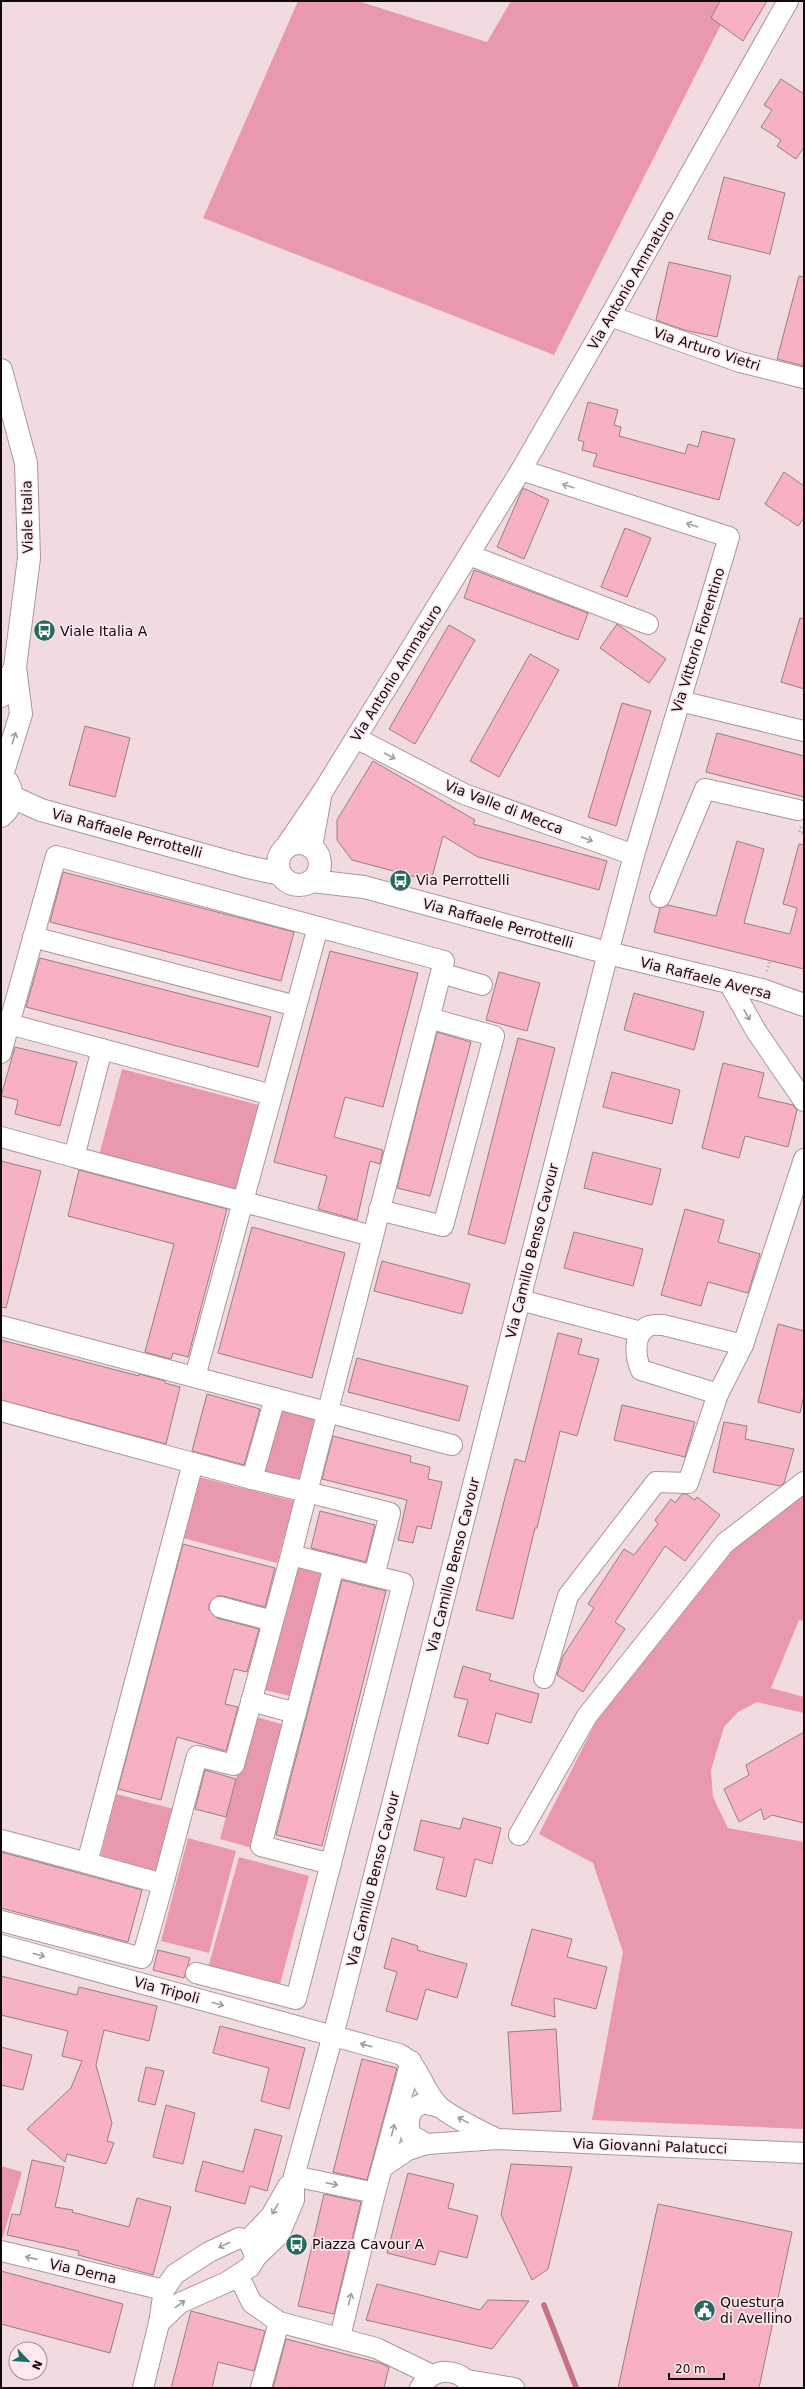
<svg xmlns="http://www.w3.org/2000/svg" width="805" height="2389" font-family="'DejaVu Sans',sans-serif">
  <rect width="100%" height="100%" fill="#f1dbe0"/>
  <g fill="#ea98ae">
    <path d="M298,1H358L487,42L511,1H733L554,355L203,218Z"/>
    <path d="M122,1069L259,1105L236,1192L99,1156Z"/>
    <path d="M278,1410L315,1420L299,1481L262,1472Z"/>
    <path d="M199,1477L294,1501L277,1563L183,1538Z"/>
    <path d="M804,1493V1621L799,1620L771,1688L804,1697V1713L757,1702L738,1712L724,1727L711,1770L713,1797L728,1828L804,1842V2129L592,2120L623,1952L593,1863L539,1834L596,1722L729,1549Z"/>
    <path d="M293,1565L326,1573L294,1697L261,1689Z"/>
    <path d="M253,1716L285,1725L252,1848L220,1839Z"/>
    <path d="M116,1794L174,1809L158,1874L100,1859Z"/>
    <path d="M188,1838L236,1851L209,1953L161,1941Z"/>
    <path d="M239,1857L309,1876L279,1988L208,1968Z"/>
    <path d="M1,2166L22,2172L1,2243Z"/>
  </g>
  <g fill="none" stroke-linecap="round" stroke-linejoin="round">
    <path stroke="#c47289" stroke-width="5.5" d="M544,2305L576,2387"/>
  </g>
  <g fill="#f7b1c3" stroke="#958085">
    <path d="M720,1H767L743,41L711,18Z"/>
    <path d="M781,79L804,94V147L796,159L777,146L781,140L761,127L772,110L764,105Z"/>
    <path d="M724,177L785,193L770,254L708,239Z"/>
    <path d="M669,262L731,276L717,337L684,330L656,320Z"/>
    <path d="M799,276L804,277V366L777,359Z"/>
    <path d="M588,402L618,410L614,425L621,427L619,436L685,454L688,444L698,447L702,431L735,439L719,500L593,466L597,454L582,450L584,442L578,440Z"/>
    <path d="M784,472L804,486V518L798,526L765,504Z"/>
    <path d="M523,488L549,500L524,559L497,547Z"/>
    <path d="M625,528L651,538L627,597L601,587Z"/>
    <path d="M474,570L588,613L578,640L464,598Z"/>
    <path d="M800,618L804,619V689L781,682Z"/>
    <path d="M617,624L666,659L649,683L600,648Z"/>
    <path d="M449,625L475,640L415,744L389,729Z"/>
    <path d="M530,654L559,670L499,777L470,761Z"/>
    <path d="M622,703L651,711L616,826L588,817Z"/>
    <path d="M85,726L130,738L115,797L69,785Z"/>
    <path d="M717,733L804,756V797L706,772Z"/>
    <path d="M373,761L475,820L473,824L607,861L599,890L478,857L443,836L431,881L352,860L337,840V820Z"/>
    <path d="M737,841L764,849L744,923L790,934L797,908L783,904L799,844L804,845V969L654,932L660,908L668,905L716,916Z"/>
    <path d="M63,872L294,932L281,981L50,922Z"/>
    <path d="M330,951L418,973L383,1107L345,1097L334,1137L383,1150L380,1164L370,1161L357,1220L318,1209L327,1176L274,1162Z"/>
    <path d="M40,958L271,1017L258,1067L26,1007Z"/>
    <path d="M499,972L540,983L527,1031L486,1020Z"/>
    <path d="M634,993L704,1012L694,1050L624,1030Z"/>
    <path d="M437,1032L471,1042L430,1196L397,1188Z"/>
    <path d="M518,1038L555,1048L505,1244L468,1234Z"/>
    <path d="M15,1047L77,1062L60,1126L15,1114L18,1100L1,1096Z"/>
    <path d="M723,1063L764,1073L758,1097L793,1105L797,1110L788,1147L745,1136L739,1158L702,1148Z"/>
    <path d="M612,1072L680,1090L672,1124L603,1107Z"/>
    <path d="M593,1152L661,1169L652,1205L584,1188Z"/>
    <path d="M1,1161L41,1171L6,1308L1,1307Z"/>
    <path d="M79,1170L227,1209L188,1357L173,1353L171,1359L145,1352L174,1244L68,1216Z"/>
    <path d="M685,1209L724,1220L718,1242L760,1254L748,1293L708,1282L701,1306L661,1295Z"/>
    <path d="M252,1227L345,1253L312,1378L218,1353Z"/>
    <path d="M574,1232L643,1249L633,1286L564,1268Z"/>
    <path d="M382,1261L470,1284L462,1314L374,1291Z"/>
    <path d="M778,1324L804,1331V1395L800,1413L758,1402Z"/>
    <path d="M558,1333L582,1339L578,1354L599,1359L577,1436L560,1431L537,1528H535L513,1619L476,1610L515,1459L525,1462Z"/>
    <path d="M1,1340L139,1376V1374L165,1381V1383L180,1387L166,1444L1,1400Z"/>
    <path d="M357,1358L468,1386L459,1421L348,1392Z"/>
    <path d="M207,1394L260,1409L244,1465L192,1451Z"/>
    <path d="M622,1405L695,1422L685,1457L614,1440Z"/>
    <path d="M724,1422L747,1426L745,1439L794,1449L784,1483L780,1486L713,1472Z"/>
    <path d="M333,1436L411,1456L410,1462L430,1467L428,1479L442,1482L431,1529L417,1526L413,1543L398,1540L407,1500L322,1479Z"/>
    <path d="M682,1494H686L695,1500L697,1497L720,1515L685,1561L665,1546L615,1622L625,1629L583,1692L557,1675L563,1656L594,1608L588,1604L624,1549L634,1555L658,1524L655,1520L671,1499L675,1503Z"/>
    <path d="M320,1511L375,1525L366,1562L311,1548Z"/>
    <path d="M183,1544L275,1568L265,1607L223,1596H217L209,1604V1610L217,1618L259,1629L247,1672L234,1669L225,1704L238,1707L226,1751L177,1737L161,1800L118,1789Z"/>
    <path d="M342,1580L386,1591L322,1846L276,1835Z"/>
    <path d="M463,1666L491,1674L489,1680L539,1694L531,1723L496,1713L488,1744L458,1736L468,1700L454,1697Z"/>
    <path d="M804,1732V1823L772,1815L764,1820L761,1809L739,1822L724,1789L749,1775L746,1765Z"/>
    <path d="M205,1770L236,1779L226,1817L195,1809Z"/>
    <path d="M463,1818L501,1828L492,1864L475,1859L466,1897L436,1889L444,1858L414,1850L421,1820L460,1829Z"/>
    <path d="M1,1852L142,1890L128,1942L1,1908Z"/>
    <path d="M532,1929L572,1939L567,1957L607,1967L596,2009L554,1998L555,2017L511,2005Z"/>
    <path d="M392,1938L418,1946L417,1950L467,1964L457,1998L426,1989L417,2020L386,2011L397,1972L384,1968Z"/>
    <path d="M158,1950L190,1958L184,1978L153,1970Z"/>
    <path d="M1,1976L77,1995L79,1987L157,2006L149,2041L104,2030L96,2065L112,2123L107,2141L114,2143L106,2164L67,2154L65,2162L27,2129L71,2088L82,2061L62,2056L68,2031L1,2015Z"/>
    <path d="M220,2026L305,2048L289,2109L261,2101L269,2068L213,2053Z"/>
    <path d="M556,2029L561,2111L513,2114L508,2032Z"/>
    <path d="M1,2047L32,2055L23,2090L1,2085Z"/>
    <path d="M362,2059L397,2068L367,2180L333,2172Z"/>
    <path d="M146,2067L164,2071L155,2105L138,2101Z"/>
    <path d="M166,2105L195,2113L183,2164L153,2157Z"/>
    <path d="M255,2129L282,2136L267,2191L250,2186L245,2204L195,2191L203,2161L243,2172Z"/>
    <path d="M32,2160L64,2167L55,2207L73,2210L72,2212L129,2227L137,2198L171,2207L153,2275L78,2255L79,2251L7,2235L12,2214L20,2215Z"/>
    <path d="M511,2164L572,2167L548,2269L532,2280L501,2215Z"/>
    <path d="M408,2173L454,2184L448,2208L478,2216L467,2258L439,2251L435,2265L387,2253Z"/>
    <path d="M324,2194L361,2202L334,2314L298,2306Z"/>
    <path d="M658,2204L792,2232L759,2388H618Z"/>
    <path d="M1,2271L123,2304L110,2353L1,2324Z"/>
    <path d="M377,2284L480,2310L488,2300L529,2301L492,2349L366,2320Z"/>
    <path d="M191,2311L265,2331L254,2371L218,2362L212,2388H171Z"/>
    <path d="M286,2339L380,2363L389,2367L384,2388H273Z"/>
  </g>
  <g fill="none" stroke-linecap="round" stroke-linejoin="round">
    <defs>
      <g id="minor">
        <path d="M610,316L740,362L804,378"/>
        <path d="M469,555L648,624"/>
        <path d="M680,701L804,731"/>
        <path d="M356,738L464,794L634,855"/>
        <path d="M312,847L321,797"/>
        <path d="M283,850L323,791L521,470L610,316L788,1"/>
        <path d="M660,897L705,789L798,810"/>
        <path d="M33,937L296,1006"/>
        <path d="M441,973L482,985"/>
        <path d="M728,981L756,1031L804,1101"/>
        <path d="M9,1024L272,1095"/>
        <path d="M1,1053L56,856L444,961L307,1492L252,1479L275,1398"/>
        <path d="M1,1137L74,1157L102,1049"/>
        <path d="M74,1157L372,1236"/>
        <path d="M379,1210L443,1226L494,1036L429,1018"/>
        <path d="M520,1300L641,1332"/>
        <path d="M663,1325L743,1345L718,1394L641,1370C635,1357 633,1335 647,1327C651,1324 658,1325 663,1325Z"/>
        <path d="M1,1326L452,1445"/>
        <path d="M743,1345L804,1159"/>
        <path d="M195,1377L318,927"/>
        <path d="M1,1411L252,1479"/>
        <path d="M307,1492L390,1513L374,1576L291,1555Z"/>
        <path d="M220,1607L273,1621"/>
        <path d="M544,1678L568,1596L656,1482L688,1483L718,1394"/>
        <path d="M251,1701L296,1713"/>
        <path d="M519,1835L587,1716L725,1543L804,1482"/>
        <path d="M1,1840L87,1863L193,1463"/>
        <path d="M87,1863L163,1884L197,1756L234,1765L291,1555"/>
        <path d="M331,1864L261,1846L334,1566"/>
        <path d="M1,1921L142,1958L163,1884"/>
        <path d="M1,1945L399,2054C420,2064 422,2089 438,2105C448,2116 482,2131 497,2139"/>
        <path d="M196,1973L296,1999L403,1583L374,1576"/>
        <path d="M427,2144L411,2135C407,2124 408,2107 423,2104C427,2103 434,2106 439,2107"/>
        <path d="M383,2167L408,2150L427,2144L497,2139L804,2153"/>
        <path d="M294,2176L375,2193"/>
        <path d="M248,2240L271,2216L288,2186"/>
        <path d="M1,2251L164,2290"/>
        <path d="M238,2275L252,2303L279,2322L376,2348L432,2375"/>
        <path d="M159,2323L180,2303L227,2282L250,2267L256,2257L279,2235L294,2200V2176L339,2013L608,953L634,855L729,537L521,470"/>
        <path d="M340,2337L375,2193L411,2061"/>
        <path d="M468,2380L514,2388"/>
        <path d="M143,2388L159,2323L164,2290L175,2274L209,2252L239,2238L248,2240L256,2257"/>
        <path d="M261,2388L279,2322"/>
        <path d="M420,2388C434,2366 459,2367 473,2388"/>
      </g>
      <g id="major">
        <path d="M1,370L26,463L29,558L15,667L21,714L2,775"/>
        <path d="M1,696L15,667"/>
        <path d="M12,797L41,810L244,866L280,874"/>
        <path d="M1,816C12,808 14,795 8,783"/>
        <circle cx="299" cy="864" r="21"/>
        <path d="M312,881L364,887L608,953L762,990L804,1005"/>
      </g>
    </defs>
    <use href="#minor" stroke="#ab969b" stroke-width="22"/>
    <use href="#major" stroke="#ab969b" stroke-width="24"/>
    <g stroke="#ad9b9f" stroke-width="2.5" stroke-dasharray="1 3" stroke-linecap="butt">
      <path d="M801,827L799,832L804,833"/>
      <path d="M767,971L770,962"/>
    </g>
    <use href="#minor" stroke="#fff" stroke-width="20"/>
    <use href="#major" stroke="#fff" stroke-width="22"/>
  </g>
  <defs><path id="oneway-shaft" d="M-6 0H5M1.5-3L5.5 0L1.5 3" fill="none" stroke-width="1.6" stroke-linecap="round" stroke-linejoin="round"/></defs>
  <g stroke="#a09d9d">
    <use href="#oneway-shaft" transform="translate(568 486) rotate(-162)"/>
    <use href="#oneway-shaft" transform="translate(692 525) rotate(-162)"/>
    <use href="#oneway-shaft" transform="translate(14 738) rotate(-73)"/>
    <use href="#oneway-shaft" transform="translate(390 756) rotate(28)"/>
    <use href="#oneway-shaft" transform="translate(587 839) rotate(20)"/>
    <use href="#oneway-shaft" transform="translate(747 1015) rotate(61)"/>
    <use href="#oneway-shaft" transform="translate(39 1955) rotate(15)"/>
    <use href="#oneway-shaft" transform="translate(218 2004) rotate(15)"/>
    <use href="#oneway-shaft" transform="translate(366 2045) rotate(-164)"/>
    <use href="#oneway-shaft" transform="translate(463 2120) rotate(-151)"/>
    <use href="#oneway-shaft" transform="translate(393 2130) rotate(-75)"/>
    <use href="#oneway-shaft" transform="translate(332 2184) rotate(12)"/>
    <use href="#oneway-shaft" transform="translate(275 2209) rotate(120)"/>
    <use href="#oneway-shaft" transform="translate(224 2245) rotate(155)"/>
    <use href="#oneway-shaft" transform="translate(31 2258) rotate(-167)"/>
    <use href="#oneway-shaft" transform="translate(350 2299) rotate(-76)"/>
    <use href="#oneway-shaft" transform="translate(180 2304) rotate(-36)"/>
  </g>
  <defs>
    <symbol id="bus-disc" viewBox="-11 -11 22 22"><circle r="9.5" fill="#226a60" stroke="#ffe8ed"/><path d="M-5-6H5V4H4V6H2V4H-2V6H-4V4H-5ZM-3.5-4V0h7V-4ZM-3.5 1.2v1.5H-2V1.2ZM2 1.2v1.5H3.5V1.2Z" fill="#fff"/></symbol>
    <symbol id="civic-disc" viewBox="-11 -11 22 22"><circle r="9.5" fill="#226a60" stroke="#ffe8ed"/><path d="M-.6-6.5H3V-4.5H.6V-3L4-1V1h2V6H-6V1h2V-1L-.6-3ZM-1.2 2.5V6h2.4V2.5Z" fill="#fff"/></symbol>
  </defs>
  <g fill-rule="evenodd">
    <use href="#bus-disc" x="32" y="618" width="25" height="25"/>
    <use href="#bus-disc" x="388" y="868" width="25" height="25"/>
    <use href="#bus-disc" x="284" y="2232" width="25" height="25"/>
    <use href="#civic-disc" x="692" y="2298" width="25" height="25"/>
  </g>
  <g text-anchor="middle" stroke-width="3.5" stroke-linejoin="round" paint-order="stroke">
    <g font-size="14" fill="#110a0b" stroke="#ffe8ed">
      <text transform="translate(631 280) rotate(-60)" y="5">Via Antonio Ammaturo</text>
      <text transform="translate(707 349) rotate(18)" y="5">Via Arturo Vietri</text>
      <text transform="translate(27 517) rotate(-91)" y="5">Viale Italia</text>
      <text transform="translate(698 640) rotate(-73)" y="5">Via Vittorio Fiorentino</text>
      <text transform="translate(396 673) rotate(-58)" y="5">Via Antonio Ammaturo</text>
      <text transform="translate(504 807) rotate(21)" y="5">Via Valle di Mecca</text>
      <text transform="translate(127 833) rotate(15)" y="5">Via Raffaele Perrottelli</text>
      <text transform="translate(498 923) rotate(15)" y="5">Via Raffaele Perrottelli</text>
      <text transform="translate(706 978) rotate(14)" y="5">Via Raffaele Aversa</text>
      <text transform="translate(532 1251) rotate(-76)" y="5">Via Camillo Benso Cavour</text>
      <text transform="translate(453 1565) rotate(-76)" y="5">Via Camillo Benso Cavour</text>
      <text transform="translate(373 1879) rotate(-76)" y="5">Via Camillo Benso Cavour</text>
      <text transform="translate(167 1990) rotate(15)" y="5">Via Tripoli</text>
      <text transform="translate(650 2146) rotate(2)" y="5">Via Giovanni Palatucci</text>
      <text transform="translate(83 2271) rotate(13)" y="5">Via Derna</text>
    </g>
    <g font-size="14" fill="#110a0b" stroke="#ffe8ed" text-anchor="start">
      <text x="60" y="636">Viale Italia A</text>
      <text x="416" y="885">Via Perrottelli</text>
      <text x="312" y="2249">Piazza Cavour A</text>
      <text x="720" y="2307">Questura<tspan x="720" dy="16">di Avellino</tspan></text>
    </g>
  </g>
  <rect width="805" height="2389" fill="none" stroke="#110a0b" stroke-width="4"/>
  <g transform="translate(28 2361) rotate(115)"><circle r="19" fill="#ffe8ed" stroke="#a08f93"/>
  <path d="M0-3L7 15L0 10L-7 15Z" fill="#226a60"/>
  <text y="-6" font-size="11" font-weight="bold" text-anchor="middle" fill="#110a0b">N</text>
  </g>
  <path d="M669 2373v6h55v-6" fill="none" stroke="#110a0b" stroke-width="2"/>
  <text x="675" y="2373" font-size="12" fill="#110a0b" stroke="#ffe8ed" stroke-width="3" paint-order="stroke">20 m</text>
</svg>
